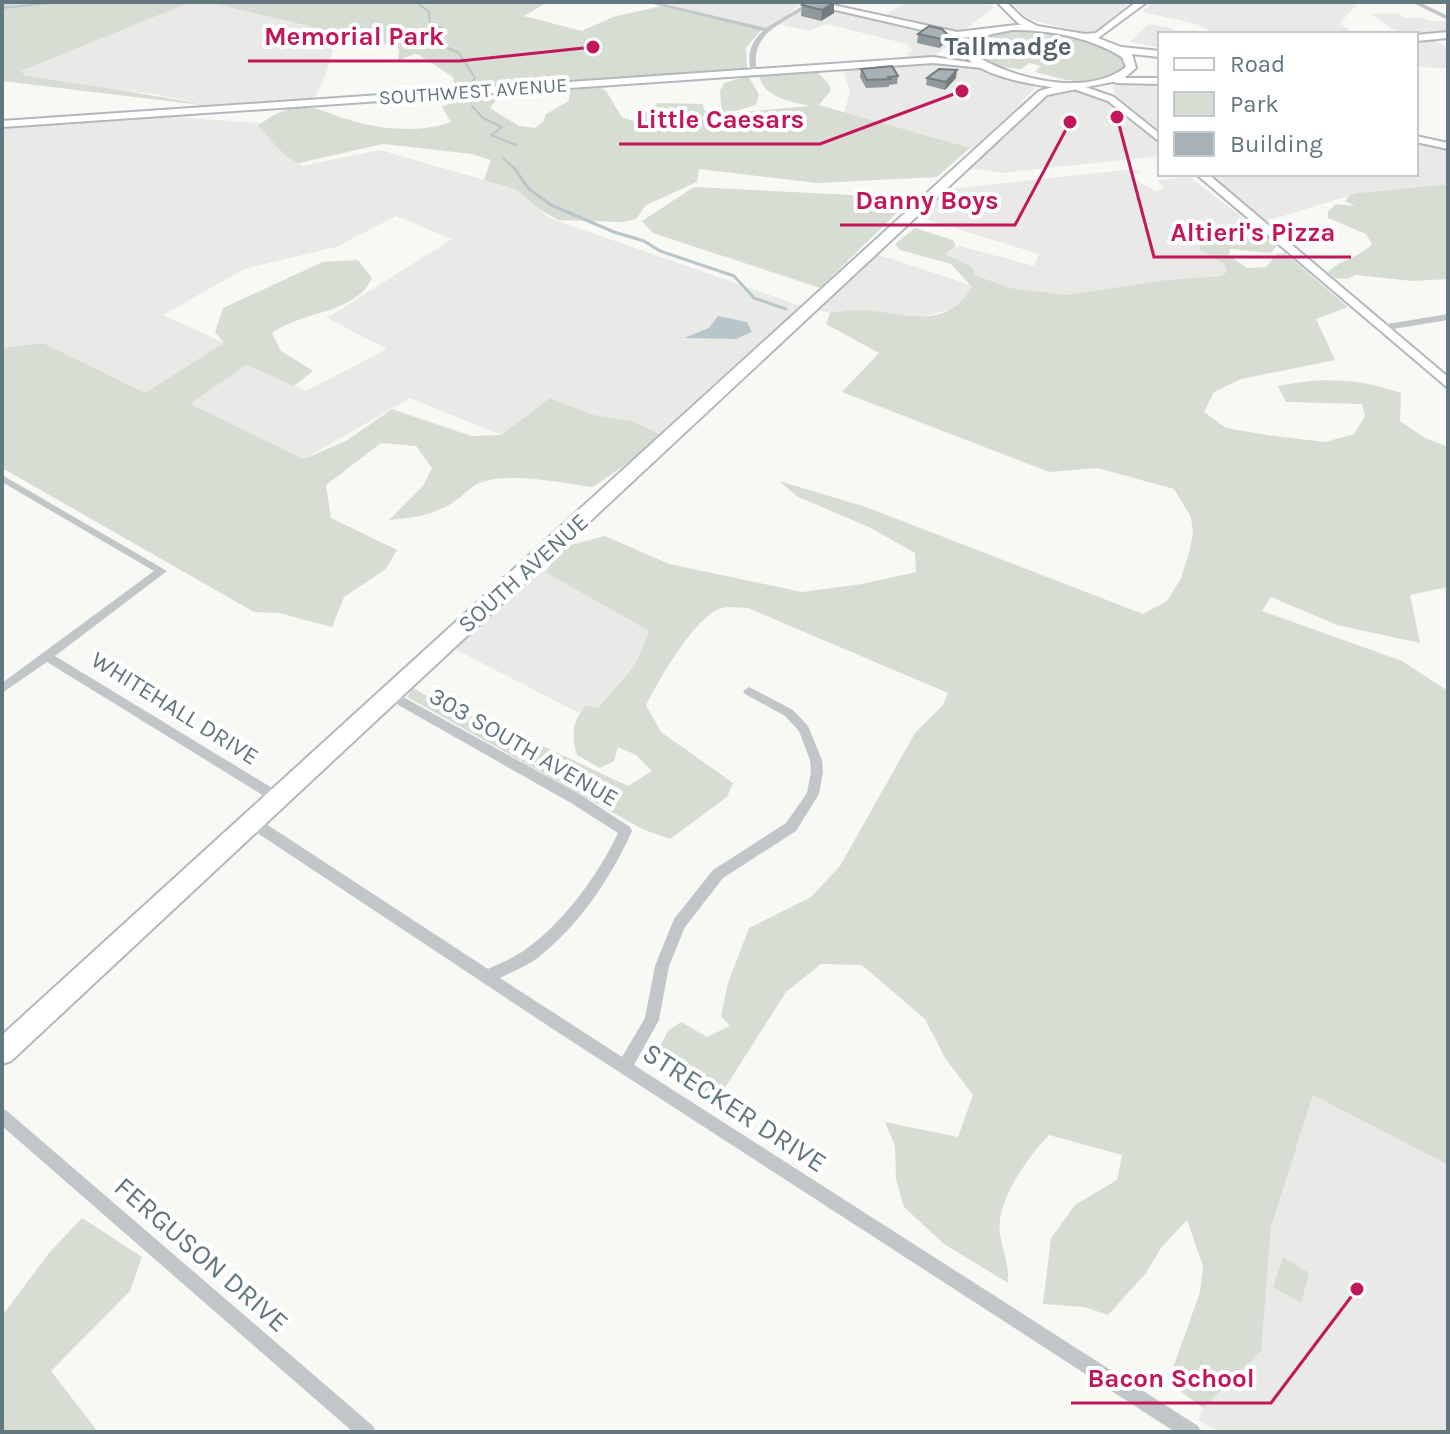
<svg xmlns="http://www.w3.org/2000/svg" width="1450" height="1434" font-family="Karla,sans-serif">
  <rect width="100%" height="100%" fill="#f8f8f5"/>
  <g fill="#e9e9e8">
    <path d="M191,2H207L266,14L338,32L325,77L313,102L222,109L155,94L98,88L25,75L21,71Z"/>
    <path d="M654,2H790L799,5L768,30Z"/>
    <path d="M906,2H988L994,8L961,32L886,15Z"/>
    <path d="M1011,2H1131L1095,32L1083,33L1028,19Z"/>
    <path d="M1152,2H1359L1340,23L1354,34H1214L1197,24L1142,12Z"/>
    <path d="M811,3L902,24L944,38L949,45L934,56L911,60L907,52L913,51L907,44L826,24L809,31L778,24Z"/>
    <path d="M1397,13L1404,18L1421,17L1428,21H1448V35L1416,37V34H1400L1371,14Z"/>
    <path d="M1149,24L1170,28L1183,34H1160V48L1130,42Z"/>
    <path d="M1432,38L1448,49V68L1416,67V39Z"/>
    <path d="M958,61L1032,82L1035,89L1021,102L1026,105L978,151L844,112L850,93L843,68Z"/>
    <path d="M1119,82L1160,84V133L1115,94L1112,85Z"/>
    <path d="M1064,88L1106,98L1160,144V156L1003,173L967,168L1051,91Z"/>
    <path d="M164,116L261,123L302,166L380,150L515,189L549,218L807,308L665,437L632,421L594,415L550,398L501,435L410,398L304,459L189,404L246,365L306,391L387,349L327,318L452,239L396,216L336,247L244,269L163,315L225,343L145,393L43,343L2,348V127Z"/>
    <path d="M1416,143L1448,150V184L1358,193L1267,221L1210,174H1416Z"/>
    <path d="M1134,169L1140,172L1127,175L1156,191L1165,188L1157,181L1188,176L1266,235L1200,243L1199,249L1224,264L1228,272L1220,276L1166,280L1066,295L1010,288L975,275L970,266L944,253L960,246L1034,266L1039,254L918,217L948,189Z"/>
    <path d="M873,253L970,285L972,287L965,299L951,309L915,319L857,310L830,313L814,309Z"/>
    <path d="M537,567L649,631L635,665L598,708L586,705L579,713L449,646Z"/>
    <path d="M1313,1095L1448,1165V1432H1219L1198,1420L1203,1408L1260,1351L1271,1227Z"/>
  </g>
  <g fill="#d8ddd4">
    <path d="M2,2H191L21,71L25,75C87,86 148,93 209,106L2,81Z"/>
    <path d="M207,2H548L524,16L582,31L613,17L661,6L761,30L746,48L747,67L743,71L459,90L455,88L453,77L419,55L414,54L398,61L399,49L382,43Z"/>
    <path d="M1008,29C1033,30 1123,37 1126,68C1120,75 1112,76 1103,78C1077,86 1060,78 1035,72L1041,66L1029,63L1021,69L990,66L971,52L976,41Z"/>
    <path d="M816,71L828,83L831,90L819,105L970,148L937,177L817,183L699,169L697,182L646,205L636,219L624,222L558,220L539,209L515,189L484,180L491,160L472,154L383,144L299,163C282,157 271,138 258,126C270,116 288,106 304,107C318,107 332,115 346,119C378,129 419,134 451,122L442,107C460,99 476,97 496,100L490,108L519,126L535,128L543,122L546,114L569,101V90C612,84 601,85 622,117L633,121L658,103L703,104L704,110L722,114L720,91L724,83L748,76L759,94L756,105L729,113L810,106C791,101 764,98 759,76Z"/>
    <path d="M1448,184V279L1412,281L1356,275L1347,279L1335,278L1328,272C1342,258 1360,258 1372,244L1366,234L1328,218V211L1336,204L1355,206L1345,201L1350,195L1358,193Z"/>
    <path d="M694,187L911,198H912L820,288L653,233L642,221Z"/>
    <path d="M915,228L953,240L956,246L945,254L971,266L975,275L1010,288L1066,295L1166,280L1220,276L1227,272L1224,264L1199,249L1200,243L1266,235L1277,246L1271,253L1230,249L1229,255L1247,268L1266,267L1277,254L1285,253L1348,307L1316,319L1335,360L1241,379L1214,392L1204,412L1226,428L1274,436L1325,442L1354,434L1365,416L1362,404L1286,402L1278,386C1324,377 1356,378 1401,393L1400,421L1425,438L1448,447V587L1410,595L1420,643L1337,625L1271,597L1262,611L1402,661L1448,691V1165L1313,1095L1271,1227L1261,1351L1203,1408L1168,1382L1200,1292L1203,1266L1187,1220L1161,1248L1146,1273L1108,1315L1084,1307L1043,1304L1051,1238L1075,1205L1117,1180L1122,1155L1049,1135C1028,1157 995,1202 1000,1234C1003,1252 1009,1264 1008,1283L944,1244L904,1207L896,1179L895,1146L885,1122L958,1137L973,1095L945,1058L925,1019L862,965L821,964L786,992L716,1102L679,1080L658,1050L668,1031L681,1022L707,1037L730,1026L721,1016L728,983L749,928L811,897L840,866L915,733L943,705L948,693L748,608C740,608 730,606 723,608C697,612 658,682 646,705L661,732L733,783L727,797L670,839L642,829L407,697L413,688L446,707L528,739L628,786L652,771L636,755L618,747L614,761L600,768L577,755C571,736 572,721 586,705L598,708L635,665L649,631L545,572L563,547L605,536L669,564L802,592L862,584L916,572L915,553L869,527L798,497L779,481L866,507L1143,614L1167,601L1181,578L1190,549L1193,533L1191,517L1174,489L1097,468L1049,472L842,392L879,353L826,324L830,313C838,312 847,310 855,310C898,309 942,336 972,287L951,264L900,250L895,244Z"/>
    <path d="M358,260L372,278C356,314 304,310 272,333L281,351L313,371L294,386L246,365L190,404L304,459L346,441L392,409L471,436L501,435L550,398L594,415L632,421L665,437L593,487C560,483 506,470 475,485C468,489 462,497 455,501C436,515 412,518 389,520L423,486L432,468L416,446L381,443L326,485L331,518L397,550L386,569L344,597L332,627L279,613L254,612L2,468V348L43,343L145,393L224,343L215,332L223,308L323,262Z"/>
    <path d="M82,1218L142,1257L130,1291L51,1371L98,1432H2V1316L49,1253Z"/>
    <path d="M1283,1257L1309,1273L1301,1303L1273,1287Z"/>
  </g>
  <path fill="#b8c6c9" d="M718,316L747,322L752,332L736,339L684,338L709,328Z"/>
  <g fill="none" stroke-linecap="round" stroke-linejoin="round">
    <g stroke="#b8c6c9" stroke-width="2">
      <path d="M230,2H282"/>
      <path d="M416,2L429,12L430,24L445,29L446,32L433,41L459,53L475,78L468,87"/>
      <path d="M2,8L59,2"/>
      <path d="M472,106L483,118L502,127L491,135L516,145"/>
      <path d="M503,158L516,170"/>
    </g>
    <path stroke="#b8c6c9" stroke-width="3" d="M514,168L529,189L551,205L614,232L644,241L660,251L734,276L754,298L786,309"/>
    <defs>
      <g id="secondary">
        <path d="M997,2H1006L1024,19L1041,28L1037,31L1018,23Z"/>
        <path d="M933,57L988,65L983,68L933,63L2,127V121Z"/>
        <path d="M1114,78H1160V84L1117,83L1114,82Z"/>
        <path d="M1074,83L1114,97L1160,134V142L1108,101L1071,88L1069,86Z"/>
        <path d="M1416,136L1448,143V149L1416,142Z"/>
        <path d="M1196,174H1208L1448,377V388Z"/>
      </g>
      <g id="primary">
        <path d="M801,2H819L957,32L1025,24L1085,34L1096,33L1136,2H1147L1098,38L1121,47L1160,51V57L1132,54L1136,68L1122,80L1047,95L11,1061L2,1064V1035L1039,91L1053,87C1029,84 967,74 961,47L971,37L957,38ZM1012,30C1051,30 1089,37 1122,57L1126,67C1086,98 1012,79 973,54L971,48L983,36Z"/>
        <path d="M1448,32V38L1416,41V35Z"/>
      </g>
    </defs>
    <use href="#secondary" stroke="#b1b8bc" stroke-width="4"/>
    <use href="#primary" stroke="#b2b8bb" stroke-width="4"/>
    <g fill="#c1c6c9" fill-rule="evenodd">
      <path d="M645,2H655L766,28L809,2L814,3C787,22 748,31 757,72L754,74L751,72C747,54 750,43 763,31Z"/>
      <path d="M1411,2H1419L1448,16V20Z"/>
      <path d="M1448,314V320L1381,331L1377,328L1381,325Z"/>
      <path d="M2,475L167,571L55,656L282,794L284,798L282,802L278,803L274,802L47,662L2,693V683L154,571L2,482Z"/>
      <path d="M749,687L793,710L808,726L822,760L823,772L819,794L796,831L723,878L685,927L669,966L659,1020L634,1065L1198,1426L1201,1432H1175L559,1033L247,826L246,822L247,818L252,817L257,818L488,969C500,963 514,958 526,949C563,923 599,874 618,833L571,803L386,698L384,695L386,692H394L581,795L630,827L632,831C611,878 579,925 539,957C527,966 513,971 500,978L622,1057L645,1018L655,966L674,919L713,870L786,823L807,793L811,772L810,760L799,731L785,716L745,694L743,691Z"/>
      <path d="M2,1108L7,1111L373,1426L376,1432H353L2,1126Z"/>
    </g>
    <use href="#secondary" fill="#fff" fill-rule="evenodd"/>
    <use href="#primary" fill="#fff" fill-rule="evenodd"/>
  </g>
  <g fill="#90999d">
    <path d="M834,2V13L821,21L801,16L802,5Z"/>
    <path d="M918,34H947L945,43L939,48L917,43Z"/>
    <path d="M861,69L898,76L897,84L889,85V87L866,88L860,77Z"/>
    <path d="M927,78H956L945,90L926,85Z"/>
  </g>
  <g fill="#767d7f">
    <path d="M834,2V13L821,21L822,10Z"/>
    <path d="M947,34L945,43L939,48L941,39Z"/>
    <path d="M957,70L956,78L945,90L946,82Z"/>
  </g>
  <g fill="#a8b2b6" stroke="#767d7f" stroke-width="2">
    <path d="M807,2H834L822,10L802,5Z"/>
    <path d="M929,26L942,29L947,34L941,39L918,34Z"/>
    <path d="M892,66L898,76L888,77L890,79L867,80L861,69Z"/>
    <path d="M939,69L957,70L946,82L927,78Z"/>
  </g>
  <g text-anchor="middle" stroke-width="8" stroke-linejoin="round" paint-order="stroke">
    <g font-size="20" fill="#637780" stroke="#fff">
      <text transform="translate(473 91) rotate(-4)" y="7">SOUTHWEST AVENUE</text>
    </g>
    <g font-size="24" fill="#637780" stroke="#fff">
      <text transform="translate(523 573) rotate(-42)" y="8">SOUTH AVENUE</text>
      <text transform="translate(175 708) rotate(32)" y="8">WHITEHALL DRIVE</text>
      <text transform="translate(524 747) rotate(30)" y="8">303 SOUTH AVENUE</text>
    </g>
    <g font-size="26" font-weight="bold" fill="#55646b" stroke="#fff">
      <text x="1008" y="55">Tallmadge</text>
    </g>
    <g font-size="28" fill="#637780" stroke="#fff">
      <text transform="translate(735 1107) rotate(33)" y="10">STRECKER DRIVE</text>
      <text transform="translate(202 1254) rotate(41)" y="10">FERGUSON DRIVE</text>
    </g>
  </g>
  <path fill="none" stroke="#c2185b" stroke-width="3" d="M593 47L460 61H248M962 91L820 144H619M1070 122L1015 225H840M1117 117L1154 257H1351M1357 1289L1271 1403H1071"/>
  <g fill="#c2185b" stroke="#fff" stroke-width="3">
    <circle cx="593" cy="47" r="8"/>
    <circle cx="962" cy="91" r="8"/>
    <circle cx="1070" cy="122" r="8"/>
    <circle cx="1117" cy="117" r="8"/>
    <circle cx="1357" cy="1289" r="8"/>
  </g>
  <g font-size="26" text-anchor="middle" font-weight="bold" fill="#c2185b" stroke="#fff" stroke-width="8" stroke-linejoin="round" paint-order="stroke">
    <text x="354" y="45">Memorial Park</text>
    <text x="720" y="128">Little Caesars</text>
    <text x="927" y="209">Danny Boys</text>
    <text x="1253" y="241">Altieri's Pizza</text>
    <text x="1171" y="1387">Bacon School</text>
  </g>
  <rect width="1450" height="1434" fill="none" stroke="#637780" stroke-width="8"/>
  <rect x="1158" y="32" width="260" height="144" fill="#ffffff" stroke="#c1c9cc" stroke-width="2"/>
  <rect x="1174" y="58" width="40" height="12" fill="#ffffff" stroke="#c1c9cc" stroke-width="2"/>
  <text x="1230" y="72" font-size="24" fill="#637780">Road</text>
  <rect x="1174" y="92" width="40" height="24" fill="#d8ddd4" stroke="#c1c9cc" stroke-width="2"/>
  <text x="1230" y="112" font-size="24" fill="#637780">Park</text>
  <rect x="1174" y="132" width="40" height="24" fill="#a8b2b6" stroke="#c1c9cc" stroke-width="2"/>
  <text x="1230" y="152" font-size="24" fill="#637780">Building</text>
</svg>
